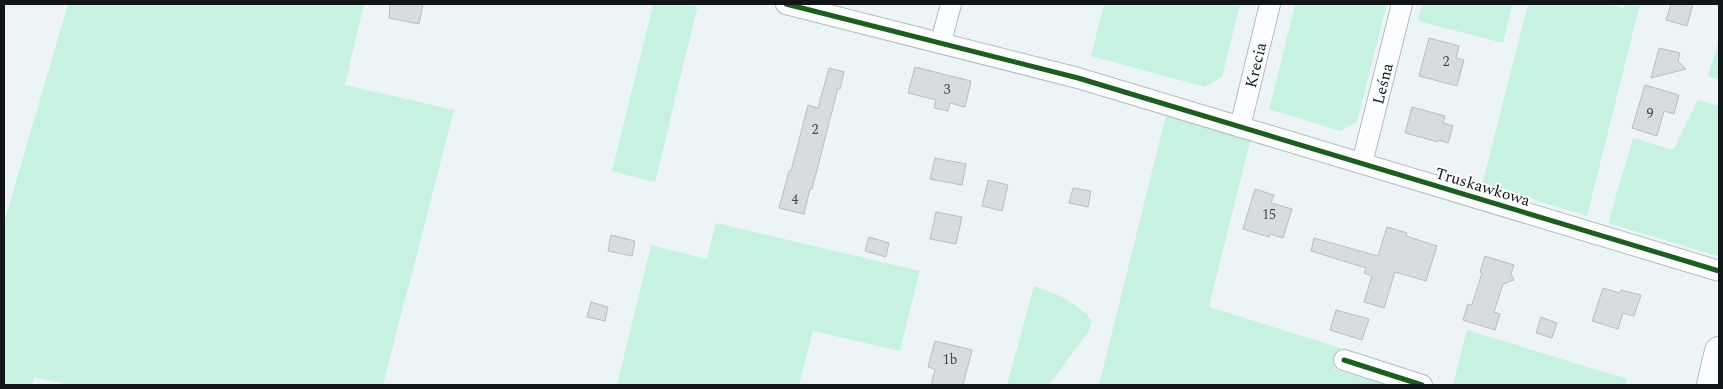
<svg xmlns="http://www.w3.org/2000/svg" width="1723" height="389" font-family="Spectral,serif">
  <rect width="100%" height="100%" fill="#ecf4f7"/>
  <g fill="#c7f2e1">
    <path d="M68,4H364L345,85L454,110L383,385H69L34,377L32,385H4V223Z"/>
    <path d="M653,4H694L697,9L655,182L612,171Z"/>
    <path d="M1104,4H1240L1222,77L1205,87L1091,56Z"/>
    <path d="M1295,4H1387L1357,122L1340,131L1269,109Z"/>
    <path d="M1422,4H1513L1503,43L1418,21Z"/>
    <path d="M1528,4H1608L1624,8L1625,4H1640L1587,216L1482,184Z"/>
    <path d="M1717,46H1719V80L1708,76Z"/>
    <path d="M1698,100L1719,106V253L1717,256L1608,223L1633,138L1673,150Z"/>
    <path d="M1166,115L1251,138L1209,307L1341,348L1334,369L1389,385H1099Z"/>
    <path d="M716,223L920,271L900,351L813,331L799,385H617L651,245L707,259Z"/>
    <path d="M1034,286C1056,293 1077,303 1092,320L1089,331L1049,385H1007Z"/>
    <path d="M1467,330L1627,379L1625,385H1453Z"/>
  </g>
  <g fill="#d7dcdf" stroke="#b9bec1">
    <path d="M390,4H423L419,24L389,18Z"/>
    <path d="M1671,4H1693L1687,26L1666,20Z"/>
    <path d="M1429,38L1459,46L1456,58L1464,60L1457,86L1419,76Z"/>
    <path d="M1659,48L1680,53L1678,61L1686,69L1651,78Z"/>
    <path d="M915,67L971,81L965,107L950,103L948,111L934,108L936,100L908,93Z"/>
    <path d="M829,68L844,72L840,89L838,88L812,189H810L804,214L779,208L789,171H791L808,105L818,108Z"/>
    <path d="M1645,85L1679,95L1674,114L1664,111L1657,136L1632,128Z"/>
    <path d="M1412,107L1445,116L1443,123L1453,126L1448,143L1438,140V142L1405,133Z"/>
    <path d="M935,158L966,164L962,185L930,179Z"/>
    <path d="M988,180L1008,185L1002,211L982,206Z"/>
    <path d="M1073,188L1091,191L1088,207L1069,203Z"/>
    <path d="M1255,189L1274,195L1271,203L1292,209L1283,238L1270,234L1269,237L1243,229Z"/>
    <path d="M936,212L962,217L956,244L930,239Z"/>
    <path d="M1387,227L1407,233L1406,236L1437,246L1426,281L1395,272L1384,308L1364,302L1372,276L1364,273L1366,268L1311,251L1314,238L1378,256Z"/>
    <path d="M611,235L635,241L632,256L608,251Z"/>
    <path d="M869,237L889,243L886,257L865,251Z"/>
    <path d="M1485,256L1514,265L1511,274L1514,280L1503,284L1494,312L1500,314L1495,330L1463,320L1468,304L1472,305L1482,273L1480,272Z"/>
    <path d="M1603,288L1620,293L1621,290L1641,295L1634,316L1623,313L1618,329L1592,321Z"/>
    <path d="M591,302L608,307L605,321L587,317Z"/>
    <path d="M1336,310L1369,319L1362,340L1330,330Z"/>
    <path d="M1541,317L1557,323L1552,338L1536,333Z"/>
    <path d="M935,341L972,350L963,385H931L935,369L928,367Z"/>
  </g>
  <g fill="none" stroke-linecap="round" stroke-linejoin="round">
    <defs>
      <g id="street">
        <path d="M786,4L1078,78L1719,271"/>
        <path d="M941,42L951,4"/>
        <path id="s1" d="M1240,127L1270,4"/>
        <path id="s2" d="M1362,163L1402,4"/>
        <path d="M1344,360L1422,385"/>
      </g>
      <path id="secondary" d="M1711,385L1719,351"/>
    </defs>
    <use href="#street" stroke="#b6bbbe" stroke-width="22"/>
    <use href="#secondary" stroke="#b6bbbe" stroke-width="30"/>
    <use href="#street" stroke="#fcfdfe" stroke-width="20"/>
    <use href="#secondary" stroke="#fcfdfe" stroke-width="28"/>
    <defs>
      <g id="cycleway">
        <path d="M786,4L1078,78L1719,271"/>
        <path d="M1344,360L1422,385"/>
      </g>
    </defs>
    <use href="#cycleway" stroke="#fff" stroke-width="8"/>
    <use href="#cycleway" stroke="#1b5e20" stroke-width="5"/>
  </g>
  <g text-anchor="middle" stroke-width="4" stroke-linejoin="round" paint-order="stroke">
    <g font-size="14" fill="#44484a">
      <text x="1446" y="66">2</text>
      <text x="947" y="94">3</text>
      <text x="1650" y="118">9</text>
      <text x="815" y="134">2</text>
      <text x="795" y="204">4</text>
      <text x="1269" y="219">15</text>
      <text x="950" y="364">1b</text>
    </g>
    <g font-size="16" fill="#111517" stroke="#fff">
      <text dy="6" stroke="none"><textPath href="#s1" startOffset="64">Krecia</textPath></text>
      <text dy="6" stroke="none"><textPath href="#s2" startOffset="82">Leśna</textPath></text>
      <text transform="translate(1483 186) rotate(17)" y="6">Truskawkowa</text>
    </g>
  </g>
  <rect width="1723" height="389" fill="none" stroke="#111517" stroke-width="10"/>
</svg>
